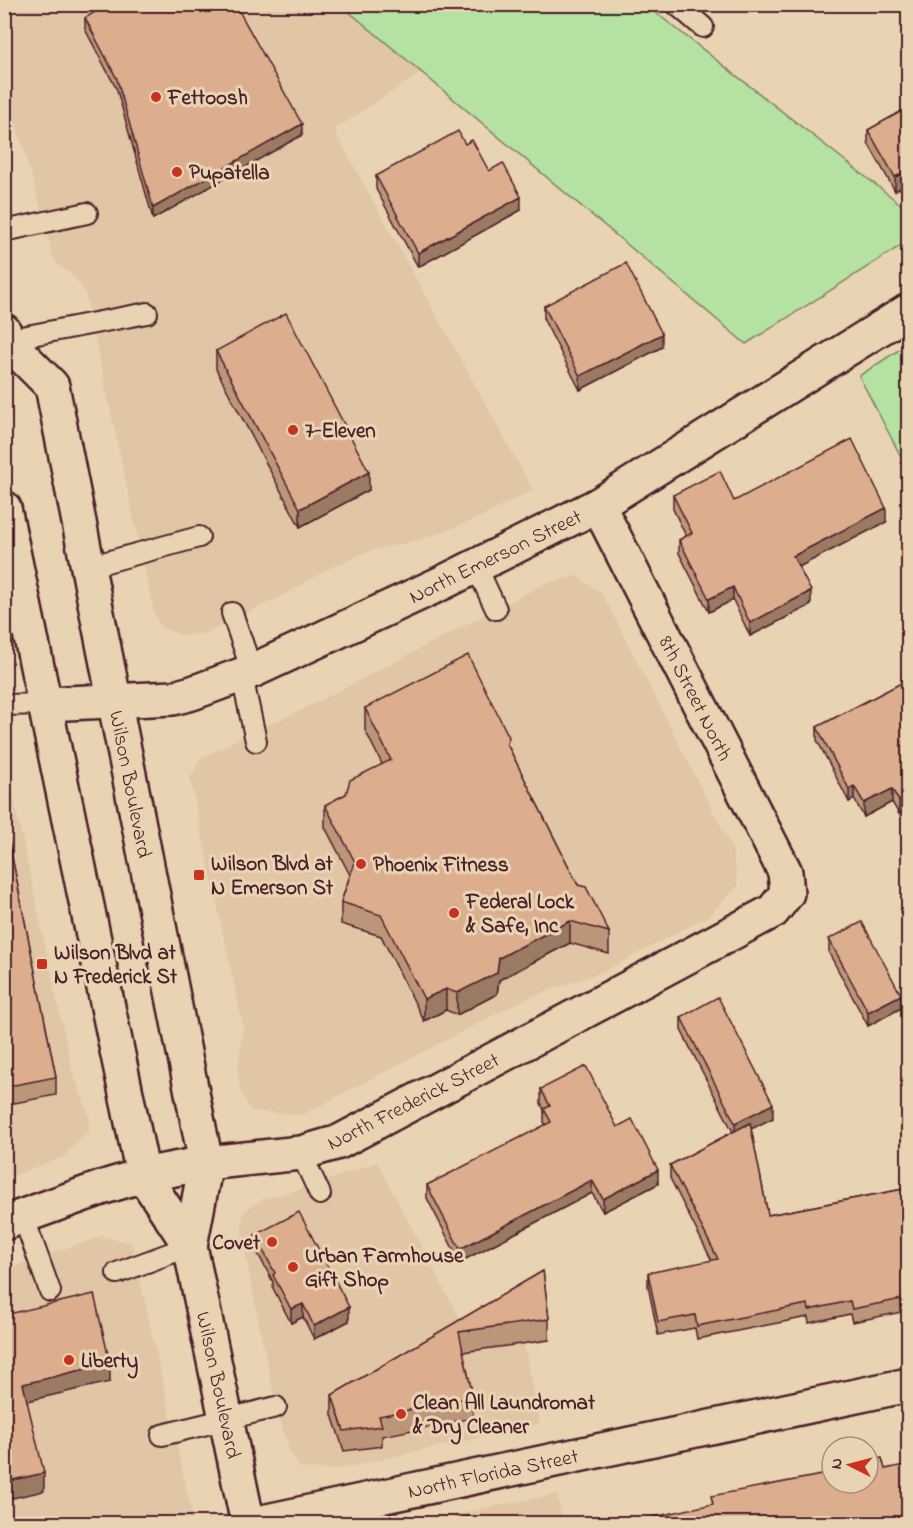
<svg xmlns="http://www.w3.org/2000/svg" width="913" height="1528" font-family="'Indie Flower',sans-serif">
  <rect width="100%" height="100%" fill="#e8d4b2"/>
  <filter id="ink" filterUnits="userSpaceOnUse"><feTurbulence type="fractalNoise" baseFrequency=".0167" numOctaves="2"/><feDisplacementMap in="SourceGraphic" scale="12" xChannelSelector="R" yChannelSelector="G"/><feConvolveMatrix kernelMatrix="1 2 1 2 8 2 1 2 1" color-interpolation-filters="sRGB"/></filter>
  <g filter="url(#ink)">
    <g fill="#e1c6a5">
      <path d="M4,5H341L422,72L334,130L533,490L481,517L441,533L412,542L371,550L330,568L284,595L204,634L180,635L161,627L154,613L85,292L73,276L59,266L52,256L45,222L13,114L5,74Z"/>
      <path d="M576,576L602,593L732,848L738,886L707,917L605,971L525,999L302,1115L251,1111L240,1090L238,1068L243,1026L190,779L200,759L253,731L300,711L546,583Z"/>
      <path d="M4,753L72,1070L89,1116V1131L63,1157L5,1179Z"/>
      <path d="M377,1162L463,1325L516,1301L540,1424L348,1467L330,1470L300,1468L289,1450L276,1407L248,1269L242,1233L243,1214L249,1207L264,1199L315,1185Z"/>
      <path d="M102,1236L132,1243L194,1523H5L4,1271L22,1263Z"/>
      <path d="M557,1494L563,1523L405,1524Z"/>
    </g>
    <g fill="#b5e2a0" stroke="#808066" stroke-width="1.5">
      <path d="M341,5H646L908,210V241L746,344Z"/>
      <path d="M908,344V470L859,376Z"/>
    </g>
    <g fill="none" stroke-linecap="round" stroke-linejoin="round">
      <defs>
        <g id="lane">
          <path d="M676,4L703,27"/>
          <path d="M4,231L87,213"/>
          <path d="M6,340L147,313"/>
          <path d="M476,566L496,609"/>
          <path d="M88,567L199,537"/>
          <path d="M232,613L252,671"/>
          <path d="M242,676L256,741"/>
          <path d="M4,705L45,704"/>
          <path d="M301,1153L320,1194"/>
          <path d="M23,1216L50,1291"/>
          <path d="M117,1273L190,1246"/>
          <path d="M162,1435L276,1407"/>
        </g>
        <g id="street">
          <path d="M45,704L173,698L192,693L252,671L444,582L598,505L908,311"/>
          <path d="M4,1223L104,1187L143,1175L206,1163L301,1153L339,1142L773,911L787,893L785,872L598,505"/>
          <path d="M253,1524L908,1385"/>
        </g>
        <g id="secondary">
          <path d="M4,331L6,340L52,386L206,1163L190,1246"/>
          <path d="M4,508L143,1175L190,1246L248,1524"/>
        </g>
      </defs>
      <use href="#lane" stroke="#4a1f2b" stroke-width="24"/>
      <use href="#street" stroke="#4a1f2b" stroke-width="38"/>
      <use href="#secondary" stroke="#4a1f2b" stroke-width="38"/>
      <use href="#lane" stroke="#e8d4b2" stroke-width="20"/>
      <use href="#street" stroke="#e8d4b2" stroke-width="33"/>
      <use href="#secondary" stroke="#e8d4b2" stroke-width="33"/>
    </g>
    <g fill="#bd967a" stroke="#4a1f2b" stroke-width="1.5">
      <path d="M85,18L302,135L153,219L117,90L85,29Z"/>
      <path d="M909,107L895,191L868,143V130Z"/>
      <path d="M465,144L489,171L521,210L418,267L376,189V176Z"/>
      <path d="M544,306L662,347L580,390L544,320Z"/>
      <path d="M216,351L369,490L300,527L216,369Z"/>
      <path d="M673,495L734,501L886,522L798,567L811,605L750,636L733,600L709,612L679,553V540L686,536L673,509Z"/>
      <path d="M909,679L899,814L892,802L864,817L854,799L849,802L817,740V727Z"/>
      <path d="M365,708L509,748L578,885L609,932V954L570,943L499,980L497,994L457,1015L446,1010L424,1021L381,936L341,924V902L350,875L325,827V805L346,794L382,764L365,730Z"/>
      <path d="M4,817L56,1077V1095L4,1105Z"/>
      <path d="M829,939L901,1008L868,1026L829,953Z"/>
      <path d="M681,1017L773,1118L751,1129L768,1215L909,1188V1302L907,1303V1311L852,1322L850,1314L809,1323L808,1317L697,1339L695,1328L658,1335L648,1286V1273L712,1261L670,1178V1165L733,1132L681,1030Z"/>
      <path d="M541,1089L617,1127L658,1184L603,1212L592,1193L460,1262L427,1198V1185L546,1125L544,1122V1110L541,1103Z"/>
      <path d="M255,1235L349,1321L314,1339L303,1317L291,1323L273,1288V1282L255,1248Z"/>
      <path d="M543,1271L549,1319V1340L463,1352L473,1397V1418L382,1436V1446L344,1451L332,1415V1395Z"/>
    </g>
    <g fill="#9a7a63" stroke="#4a1f2b" stroke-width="1.5">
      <path d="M817,4H826L817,9Z"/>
      <path d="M302,124V135L153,219V208Z"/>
      <path d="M909,170V183L895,191V177Z"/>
      <path d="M521,197V210L418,267V253Z"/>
      <path d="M662,334V347L580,390V376Z"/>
      <path d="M369,472V490L300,527V509Z"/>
      <path d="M886,508V522L793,570V556Z"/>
      <path d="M733,587V600L709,612V599Z"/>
      <path d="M811,591V605L750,636V623Z"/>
      <path d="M854,786V799L849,802V789Z"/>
      <path d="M892,789V802L864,817V803Z"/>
      <path d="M909,795V809L899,814V801Z"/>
      <path d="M570,921V943L499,980L497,994L457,1015V993L499,958Z"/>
      <path d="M446,989V1010L424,1021V999Z"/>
      <path d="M901,995V1008L868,1026V1012Z"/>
      <path d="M773,1104V1118L735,1137V1123Z"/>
      <path d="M658,1170V1184L603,1212V1199Z"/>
      <path d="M592,1180V1193L460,1262V1249Z"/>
      <path d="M303,1304V1317L291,1323V1309Z"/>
      <path d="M349,1307V1321L314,1339V1326Z"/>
      <path d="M110,1363V1382L23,1402V1384Z"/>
      <path d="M44,1473V1491L4,1500V1482Z"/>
    </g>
    <g fill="#dcae8e" stroke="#4a1f2b" stroke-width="1.5">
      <path d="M108,4H235L302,124L153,208L117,79L85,18Z"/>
      <path d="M909,107V170L895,177L868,130Z"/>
      <path d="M458,131L465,144L472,140L489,171L503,163L521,197L418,253L376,176Z"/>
      <path d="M626,263L662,334L580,376L544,306Z"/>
      <path d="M286,313L369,472L300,509L216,351Z"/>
      <path d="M852,439L886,508L793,556L811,591L750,623L733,587L709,599L679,540L692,533L673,495L720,471L734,501Z"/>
      <path d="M468,655L509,737L507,744L578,885L586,887L609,932L570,921L499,958L497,973L457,993L446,989L424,999L381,915L341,902L355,862L325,805L346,794L350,780L391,760L365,708Z"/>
      <path d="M909,679V795L899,801L892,789L864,803L854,786L849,789L817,727Z"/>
      <path d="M4,817L56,1077L4,1087Z"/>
      <path d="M862,922L901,995L868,1012L829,939Z"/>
      <path d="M718,997L773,1104L735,1123L681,1017Z"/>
      <path d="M586,1066L617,1127L632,1119L658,1170L603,1199L592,1180L460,1249L427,1185L551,1122L544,1109L550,1106L541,1089Z"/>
      <path d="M750,1123L768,1215L909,1188V1289L905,1290L907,1298L852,1309L850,1301L809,1310L808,1304L697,1326L695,1315L658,1322L648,1273L718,1259L670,1165Z"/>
      <path d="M299,1212L349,1307L314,1326L303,1304L291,1309L273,1275L275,1273L255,1235Z"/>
      <path d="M543,1271L549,1319L459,1332L473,1397L379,1416L382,1426L344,1431L332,1395Z"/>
      <path d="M94,1294L110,1363L23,1384L44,1473L4,1482V1315Z"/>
      <path d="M882,1458L885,1469L909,1464V1524H622L713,1504L711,1496L832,1473V1483H868V1461Z"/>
      <path d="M469,1516L470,1524H433Z"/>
    </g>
  </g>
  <g fill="#c8321e" stroke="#e8d4b2" stroke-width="2">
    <circle cx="156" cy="97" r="6"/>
    <circle cx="177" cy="172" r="6"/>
    <circle cx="293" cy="430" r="6"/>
    <circle cx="361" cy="864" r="6"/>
    <rect x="193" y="869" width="12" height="12" rx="3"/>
    <circle cx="454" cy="913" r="6"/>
    <rect x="36" y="958" width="12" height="12" rx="3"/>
    <circle cx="272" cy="1242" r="6"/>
    <circle cx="293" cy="1267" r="6"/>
    <circle cx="69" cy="1360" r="6"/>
    <circle cx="401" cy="1414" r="6"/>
  </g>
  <g text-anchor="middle" stroke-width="6" stroke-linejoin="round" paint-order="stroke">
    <g font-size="21" font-weight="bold" fill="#4a1f2b" stroke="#e8d4b2" text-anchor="start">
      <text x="168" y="104">Fettoosh</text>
      <text x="189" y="179">Pupatella</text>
      <text x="305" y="437">7-Eleven</text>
      <text x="211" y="870">Wilson Blvd at<tspan x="211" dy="24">N Emerson St</tspan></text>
      <text x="373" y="871">Phoenix Fitness</text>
      <text x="466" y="908">Federal Lock<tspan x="466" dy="24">&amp; Safe, Inc</tspan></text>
      <text x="54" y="959">Wilson Blvd at<tspan x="54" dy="24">N Frederick St</tspan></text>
      <text x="260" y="1249" text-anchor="end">Covet</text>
      <text x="305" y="1262">Urban Farmhouse<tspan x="305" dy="24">Gift Shop</tspan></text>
      <text x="81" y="1367">Liberty</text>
      <text x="413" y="1409">Clean All Laundromat<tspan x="413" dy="24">&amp; Dry Cleaner</tspan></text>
    </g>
    <g font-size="21" fill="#4a1f2b" stroke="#e8d4b2">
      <text transform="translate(495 556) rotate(-26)" y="7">North Emerson Street</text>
      <text transform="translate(696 698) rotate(63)" y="7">8th Street North</text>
      <text transform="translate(131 784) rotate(79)" y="7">Wilson Boulevard</text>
      <text transform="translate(413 1101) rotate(-27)" y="7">North Frederick Street</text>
      <text transform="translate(219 1385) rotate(78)" y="7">Wilson Boulevard</text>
      <text transform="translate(493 1473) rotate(-12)" y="7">North Florida Street</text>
    </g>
  </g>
  <rect width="913" height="1528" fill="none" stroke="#e8d4b2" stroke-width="24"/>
  <rect x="12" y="12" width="889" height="1504" fill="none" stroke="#4a1f2b" stroke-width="2" filter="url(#ink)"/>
  <g transform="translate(850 1465) rotate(276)"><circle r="28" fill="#e8d4b2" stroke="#a98c7c" stroke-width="1.5"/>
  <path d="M0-4.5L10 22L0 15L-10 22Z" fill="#c8321e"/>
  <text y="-9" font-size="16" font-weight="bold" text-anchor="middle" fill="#4a1f2b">N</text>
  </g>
</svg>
